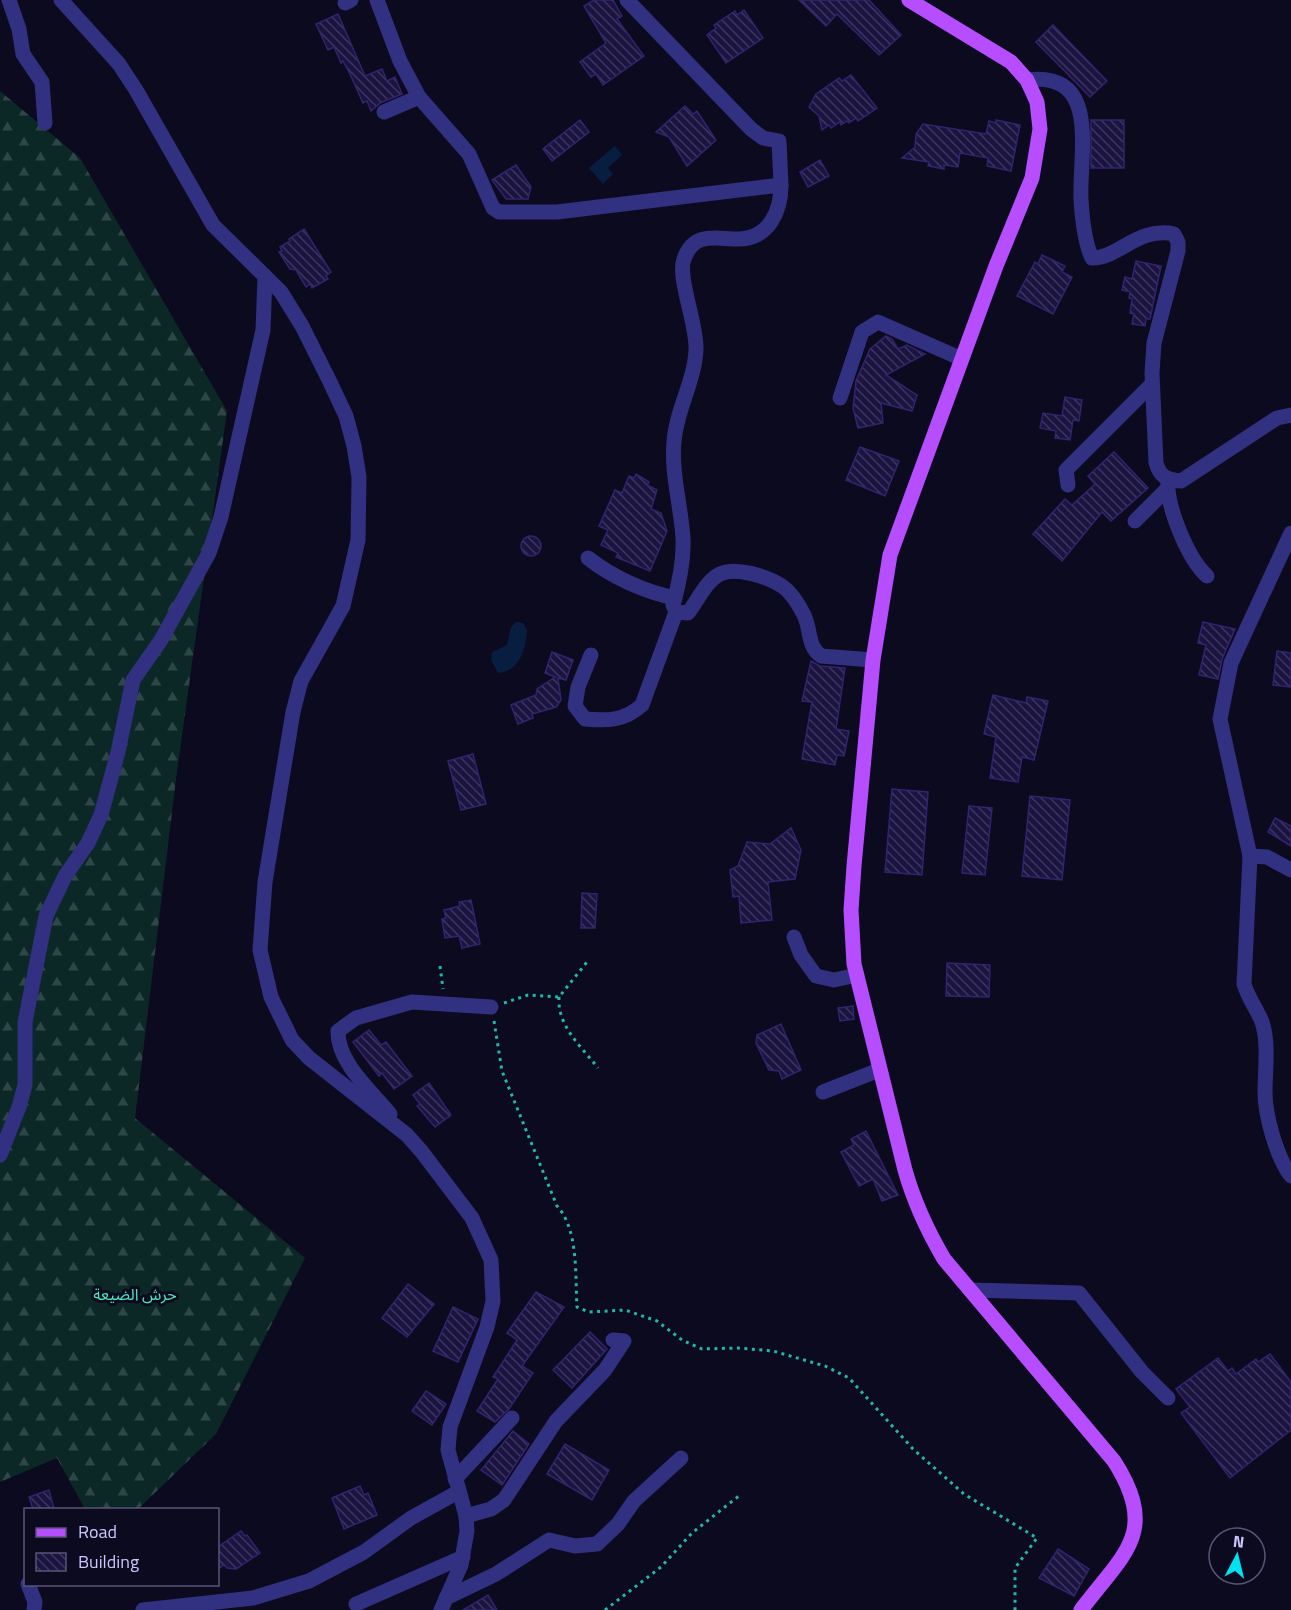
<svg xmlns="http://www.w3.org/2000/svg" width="1291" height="1610" font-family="'Titillium Web','Noto Sans Arabic',sans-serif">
  <defs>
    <pattern id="forest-firs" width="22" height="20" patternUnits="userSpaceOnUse" patternTransform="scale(1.5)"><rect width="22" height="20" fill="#0c2826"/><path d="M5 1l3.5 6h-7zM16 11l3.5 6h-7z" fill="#2e4647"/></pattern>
    <pattern id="building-back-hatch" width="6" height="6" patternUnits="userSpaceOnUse" patternTransform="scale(1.5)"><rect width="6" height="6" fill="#1c1440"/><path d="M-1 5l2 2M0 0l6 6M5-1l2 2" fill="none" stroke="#3c355d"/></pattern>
  </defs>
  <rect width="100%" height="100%" fill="#0c0a1e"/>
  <path fill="url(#forest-firs)" d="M0,91L80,158L227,411L176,779L135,1118L305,1258L216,1434L138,1509H85L57,1458L0,1482Z"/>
  <g fill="#071e40">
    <path d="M615,146L622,155L608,168L613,174L603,184L589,168Z"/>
    <path d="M516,622L523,623L527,630C526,649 520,671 498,673L491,660L492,652L507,645L511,627Z"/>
  </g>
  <g fill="url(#building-back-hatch)" stroke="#30246e" stroke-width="1.5">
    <path d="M594,0H613L622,16L617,19L644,56L603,85L596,74L591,77L580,62L606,43L584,6Z"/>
    <path d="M799,0H869L901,35L879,55L837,14L826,26Z"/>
    <path d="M744,10L763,38L726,63L707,35L716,28L714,25L735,11L737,15Z"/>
    <path d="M338,14L365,76L382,69L387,81L395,77L402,94L380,103L371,111L367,101L363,103L350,74L343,61L341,63L334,47L328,50L316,24Z"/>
    <path d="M1053,25L1107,81L1090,97L1036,42Z"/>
    <path d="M851,75L877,108L858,121L856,118L849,123L847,121L841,125L840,122L831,128L829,125L822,130L819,116L809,107L816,94L839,78L842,81Z"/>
    <path d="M685,106L693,114L697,111L716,140L687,166L669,137L656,132Z"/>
    <path d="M580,120L589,132L552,161L543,149Z"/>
    <path d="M996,120L1020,125L1011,171L987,166L988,158L960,153L958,167L944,165V169L928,166L929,162L902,158L915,147L916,134L923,124L986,134L989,121L996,123Z"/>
    <rect x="1091" y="120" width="33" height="48"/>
    <path d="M820,160L829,176L808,187L800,172Z"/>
    <path d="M516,165L531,187L528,199H506L492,180Z"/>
    <path d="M304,229L331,272L326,276L328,279L312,288L310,284L306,287L296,270L290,269L279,252L282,251L280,247L290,241L289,239Z"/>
    <path d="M1042,255L1065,266L1062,272L1072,277L1053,314L1017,296L1035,262L1038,264Z"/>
    <path d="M1136,261L1161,266L1150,319H1146L1145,326L1132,324L1134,314L1130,313L1132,299L1129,298L1130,292L1122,290L1125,277L1132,279Z"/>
    <path d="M886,336L892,339L898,349L907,345L925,354L886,375L917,395L912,411L881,403L883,423L858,428L853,408L856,381L870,349Z"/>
    <path d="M1065,397L1082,400L1079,421L1073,420L1070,440L1055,438L1056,431L1040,428L1043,413L1062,416Z"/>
    <path d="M860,447L899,461L885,496L846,480Z"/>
    <path d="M1114,452L1148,488L1111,521L1102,512L1062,561L1033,534L1065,499L1072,505L1095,484L1088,476Z"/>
    <path d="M636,474L649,482L647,485L657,490L651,509L661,513L667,531L650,571L616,557L618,553L601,545L608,530L599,526L615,490L622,493L629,476L634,478Z"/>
    <circle cx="531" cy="546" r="10"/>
    <path d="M1203,622L1235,629L1222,659L1218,679L1199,675L1206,645L1198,643Z"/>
    <path d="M1277,651L1291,653V687L1273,685Z"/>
    <path d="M552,652L573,660L566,680L558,678L561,700L556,707L532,714L533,718L518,724L511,705L536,695L537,689L555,677L545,673Z"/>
    <path d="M811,661L820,666L845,668L836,729L849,731L844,756L837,755L835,765L802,759L812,702L802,701Z"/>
    <path d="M993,695L1026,703L1027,697L1048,701L1034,760L1022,757L1018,782L990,778L996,737L984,734Z"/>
    <path d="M473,754L486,804L461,810L448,761Z"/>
    <path d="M892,789L928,792L922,875L885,872Z"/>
    <path d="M1030,796L1070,800L1062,880L1022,876Z"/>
    <path d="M969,806L992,808L985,875L962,873Z"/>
    <path d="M1275,818L1291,826V846L1268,832Z"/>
    <path d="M791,828L801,850L795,879L768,882L772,920L741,923L739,896L733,897L730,870L738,866L747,842L770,844Z"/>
    <path d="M582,893L597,894L595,928H581Z"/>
    <path d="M471,900L480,944L462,948L459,936L445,938L442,919L446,918L444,910L460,906L459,902Z"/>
    <path d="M947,963L990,965L989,997L946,996Z"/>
    <path d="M853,1006L854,1019L840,1021L838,1008Z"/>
    <path d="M781,1024L801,1070L782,1079L779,1071L769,1070L756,1043L757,1035Z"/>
    <path d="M369,1030L381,1045L386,1042L412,1076L394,1089L382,1073L379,1076L353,1042Z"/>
    <path d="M429,1083L451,1115L435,1127L417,1106L420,1104L413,1095Z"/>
    <path d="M866,1131L898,1195L882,1201L873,1179L859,1186L841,1152L854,1145L851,1139Z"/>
    <path d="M408,1284L434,1304L407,1337L382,1318Z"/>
    <path d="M536,1292L564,1307L522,1366L533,1373L509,1409L495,1422L477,1411L498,1379L493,1377L517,1340L507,1333Z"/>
    <path d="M453,1307L478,1319L458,1362L433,1351Z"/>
    <path d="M590,1332L607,1349L572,1388L553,1370Z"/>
    <path d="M1270,1354L1291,1382V1430L1230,1478L1181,1413L1190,1407L1176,1389L1218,1358L1228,1371L1232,1368L1236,1374L1256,1359L1258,1362Z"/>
    <path d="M426,1391L446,1404L432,1425L412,1411Z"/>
    <path d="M513,1431L529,1444L502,1485L481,1470Z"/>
    <path d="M565,1444L609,1470L592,1500L547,1474Z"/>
    <path d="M360,1486L364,1495L368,1493L377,1515L344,1529L332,1498Z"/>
    <path d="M49,1490L54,1509H33L29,1497Z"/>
    <path d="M241,1531L245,1536L247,1535L260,1553L236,1569L227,1568L224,1565L218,1569V1547Z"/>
    <path d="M1058,1549L1089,1569L1074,1596L1039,1578Z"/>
    <path d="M488,1595L497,1610H463Z"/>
  </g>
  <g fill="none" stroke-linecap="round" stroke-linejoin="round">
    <g stroke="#22b7a9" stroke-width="3" stroke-dasharray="3 4.5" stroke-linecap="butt">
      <path d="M440,966L443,989"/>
      <path d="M559,997C557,1026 581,1046 598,1068"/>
      <path d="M504,1003L528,995L559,997L587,962"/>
      <path d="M494,1021L502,1071L557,1206C579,1230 575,1276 577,1307L589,1312L625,1310L657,1321L682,1340L702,1349L738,1348L773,1351L825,1366L849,1378L913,1449L964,1494L1037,1538L1015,1568V1610"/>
      <path d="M605,1610L661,1567L692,1533L740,1495"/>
    </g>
    <g stroke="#313081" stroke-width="15">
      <path d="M9,0L19,29L23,54L42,82L45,123"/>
      <path d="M61,0L119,64L136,90L213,225L281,292L302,326L330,382L346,416L354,446L359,477L358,540L343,606L301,681L293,712L265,882L260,950L271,997L292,1040L309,1058L407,1135L422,1152L472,1218L491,1260L493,1301L487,1327L450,1427L448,1450L466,1516L467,1531L461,1565L441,1610"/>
      <path d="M377,0L400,61L419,97L469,154L493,208L499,212H557L781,185L779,141L763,138L751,129L627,0"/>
      <path d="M345,3L351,0"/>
      <path d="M1027,80C1101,71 1079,152 1081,199C1082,217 1084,241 1092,258C1117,259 1139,226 1174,234L1178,242V251L1154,343L1152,373L1156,463C1160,477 1167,480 1181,481L1277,418L1291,415"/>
      <path d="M384,112L419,97"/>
      <path d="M781,185C781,211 769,239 738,239C716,239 694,231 684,259C677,277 697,324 696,349C695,381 676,410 674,442C671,473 681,506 683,538C684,560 679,584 673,605L676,612L688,613C698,600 706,581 720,574C736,566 768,577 782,586C791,592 799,605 804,615C811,629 807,646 821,656L873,660"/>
      <path d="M840,398L862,332L878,322L962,359"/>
      <path d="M1168,480C1166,506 1188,559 1207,576"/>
      <path d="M1068,485L1066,470L1152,384"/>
      <path d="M1135,521L1167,489"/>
      <path d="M1291,533L1231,663L1220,719L1250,856L1244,984C1248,998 1257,1009 1262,1022C1269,1043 1265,1070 1265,1092C1265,1116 1277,1158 1291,1176"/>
      <path d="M588,558C612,577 645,592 675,598"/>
      <path d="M591,655L578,687L575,706L585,719C608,721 624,721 642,705L676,612"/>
      <path d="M1250,856L1267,857L1291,870"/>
      <path d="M794,937L801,955L816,976L834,980L857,975"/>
      <path d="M823,1092L879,1070"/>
      <path d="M390,1114C371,1091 337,1062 338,1031L356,1018L412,1002L491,1007"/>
      <path d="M0,1155L19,1107L25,1085V1022L46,916L65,876L88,843L101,815L118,752L133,680L161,640L209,553L221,517L263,330L265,276"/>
      <path d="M970,1290L1079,1293L1142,1372L1168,1398"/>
      <path d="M455,1479L512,1418"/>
      <path d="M466,1516L491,1509L504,1500L556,1421L605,1370L624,1341L613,1340"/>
      <path d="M28,1584L35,1602L34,1610"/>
      <path d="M446,1598L496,1574L549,1540L575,1546L597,1544L618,1524L634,1501L681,1458"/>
      <path d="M356,1604L463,1557"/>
      <path d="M143,1610L253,1598L309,1581L364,1552L411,1518L458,1492"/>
    </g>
    <path stroke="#b64dff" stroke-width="15" d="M909,0L1011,62L1027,80L1037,102L1040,129L1032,178L996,266L890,555L873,660L854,866L851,910L854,964L905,1170C914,1202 927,1230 944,1259L1114,1461C1160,1533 1123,1554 1081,1610"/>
  </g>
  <g text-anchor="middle" stroke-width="6" stroke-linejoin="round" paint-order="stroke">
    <g font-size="16" fill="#49e9bb" stroke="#0c0a1e">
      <text x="135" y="1300">حرش الضيعة</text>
    </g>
  </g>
  <rect x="24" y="1508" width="195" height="78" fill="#0c0a1e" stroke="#585578" stroke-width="1.5"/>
  <rect x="36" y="1528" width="30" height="9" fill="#b64dff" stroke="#585578" stroke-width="1.5"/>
  <text x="78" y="1538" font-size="18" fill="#cbc6ff">Road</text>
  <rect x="36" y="1553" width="30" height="18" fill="url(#building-back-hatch)" stroke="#585578" stroke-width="1.5"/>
  <text x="78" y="1568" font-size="18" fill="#cbc6ff">Building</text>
  <g transform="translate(1237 1556) rotate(7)"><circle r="28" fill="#0c0a1e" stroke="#585578" stroke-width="1.5"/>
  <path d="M0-4.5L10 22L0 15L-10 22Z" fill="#00e2f1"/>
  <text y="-9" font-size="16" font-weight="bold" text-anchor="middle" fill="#cbc6ff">N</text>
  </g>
</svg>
